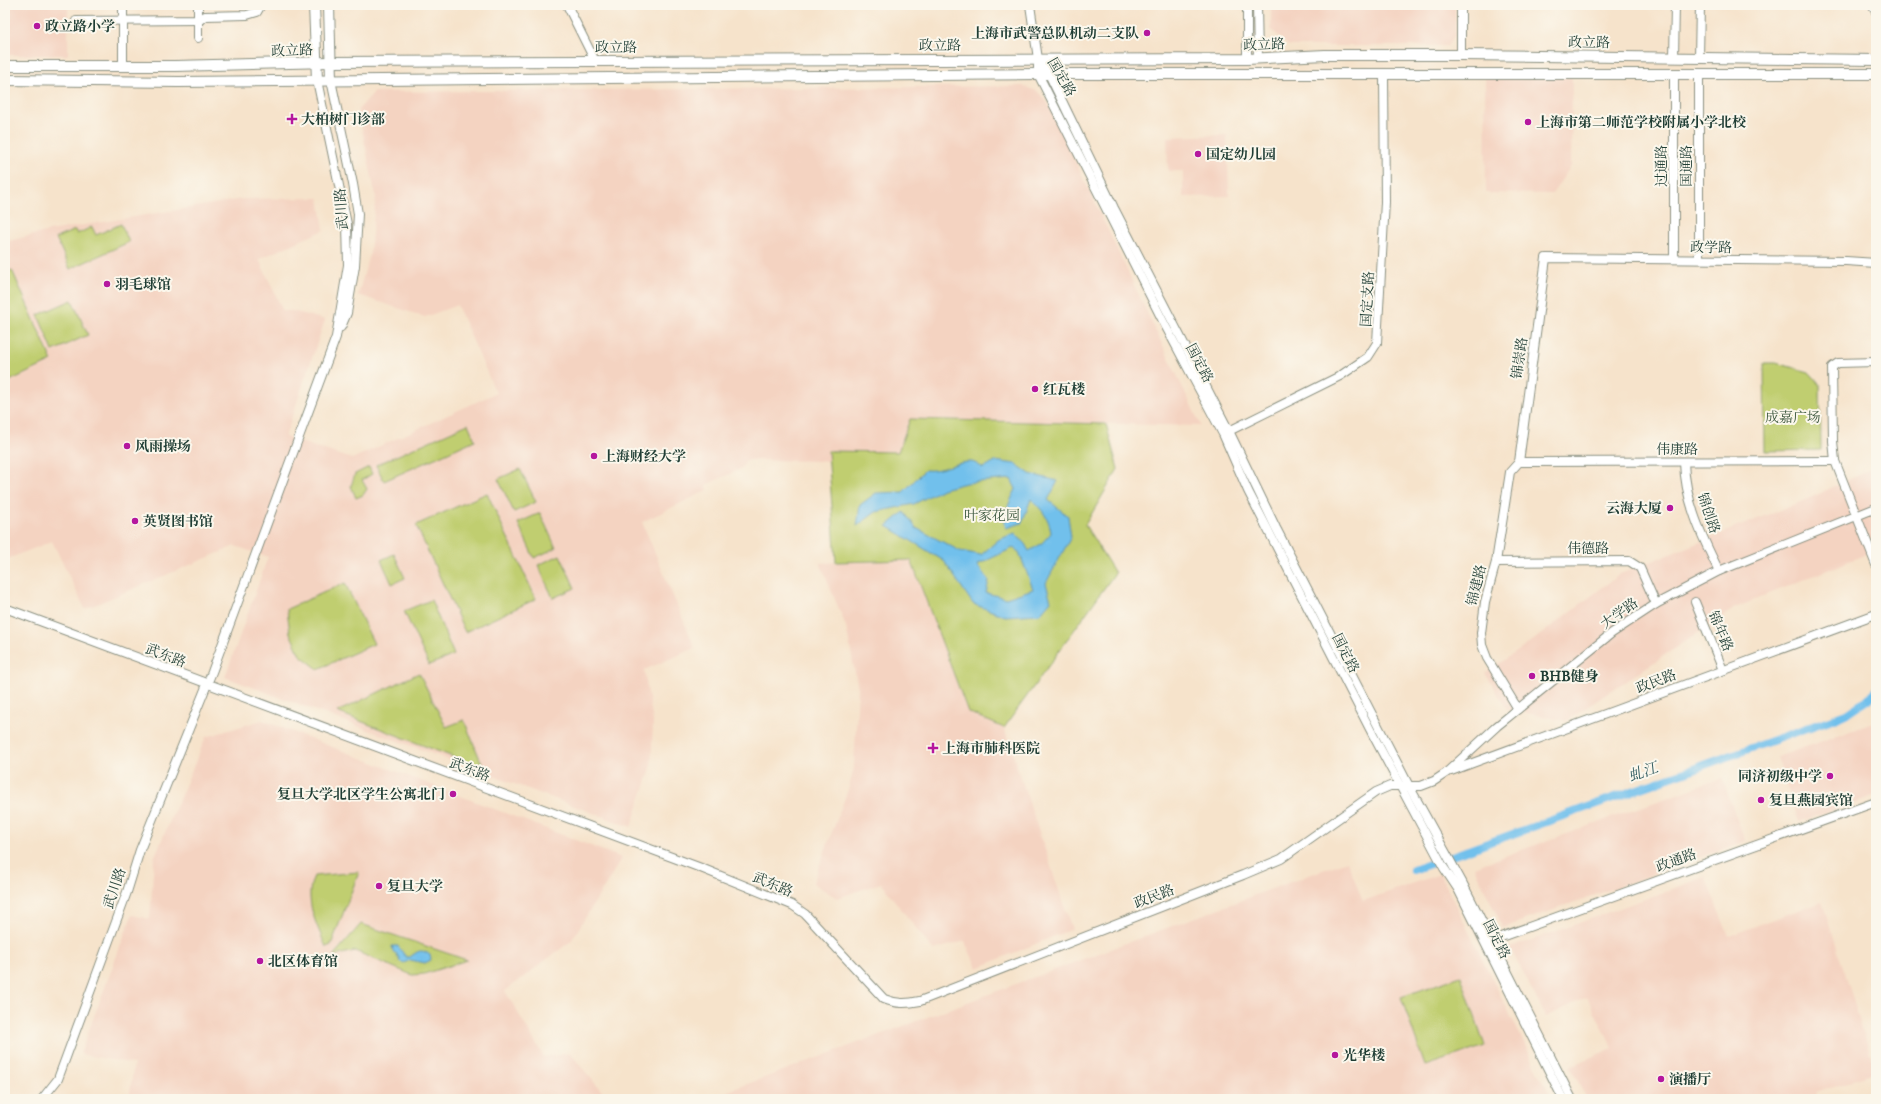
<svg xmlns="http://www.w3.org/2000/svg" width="1881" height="1104" font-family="'IM FELL English','Noto Serif SC',serif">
  <rect width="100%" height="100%" fill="#fbf7ec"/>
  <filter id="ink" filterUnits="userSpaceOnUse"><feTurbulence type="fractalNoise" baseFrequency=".025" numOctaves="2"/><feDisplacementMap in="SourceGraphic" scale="8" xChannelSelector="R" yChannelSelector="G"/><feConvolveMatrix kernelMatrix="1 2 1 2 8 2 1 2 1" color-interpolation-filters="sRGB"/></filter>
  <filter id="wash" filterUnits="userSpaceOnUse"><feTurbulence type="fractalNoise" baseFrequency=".012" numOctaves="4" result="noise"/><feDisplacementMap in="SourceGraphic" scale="16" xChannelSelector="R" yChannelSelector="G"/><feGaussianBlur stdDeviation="0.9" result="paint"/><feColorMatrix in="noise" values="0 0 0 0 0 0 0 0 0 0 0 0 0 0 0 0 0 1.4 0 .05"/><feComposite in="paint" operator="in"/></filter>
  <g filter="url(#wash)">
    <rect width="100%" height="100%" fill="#f6e3cb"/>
    <g fill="#f4d3c1">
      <rect x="5" y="5" width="63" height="50"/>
      <path d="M1271,5H1455V34L1448,46H1289L1271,29Z"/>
      <path d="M1485,77H1572L1571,166L1552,194L1486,193Z"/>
      <path d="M1023,86L1037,91L1047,102L1201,426L910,419L898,452L828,451V461L746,460L742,468L706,485L708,490L642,522L695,648L644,670L653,721L651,768L631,827L225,677L268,557L235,546L85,609L52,541L5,560V242L49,231L243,199L319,198L324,230L259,259L283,311H293L325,320L285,437L352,459L496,393L457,305L425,317L358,295L370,253L376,197L358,110L374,92Z"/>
      <path d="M1227,135L1229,196L1183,197V171H1168L1167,137Z"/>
      <path d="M1876,467V550L1735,608L1566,721L1507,709L1485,673L1527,645L1620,574L1803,501Z"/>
      <path d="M911,560L968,712L1004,728L1072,929L977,968L965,941L933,950L881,883L837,898L813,883L849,787L854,768L858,688L846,626L820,563Z"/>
      <path d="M262,720L622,858L571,941L505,991L544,1057L570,1053L608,1099H129L134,1064L80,1054L132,915L150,919L154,858L206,737Z"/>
      <path d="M1876,722V795L1799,822L1777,757Z"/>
      <path d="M1722,778L1745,841L1503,928L1474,867Z"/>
      <path d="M1347,861L1363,901L1440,874L1552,1099H707Z"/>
      <path d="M1705,877L1729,936L1822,901L1876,1072L1816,1093L1818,1099H1587L1570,1066L1613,1048L1587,997L1546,1017L1510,948Z"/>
    </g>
    <g fill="#c0ce70" stroke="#708652">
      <path d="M121,224L129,242L70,269L56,238L75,230L77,234L92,227L96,235Z"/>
      <path d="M12,270L52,361L5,383V272Z"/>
      <path d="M72,300L88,335L53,351L38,315Z"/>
      <path d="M1764,363H1776L1809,372L1820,384L1821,450L1765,451Z"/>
      <path d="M910,419L1106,424L1118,469L1085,525L1115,573L1004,728L968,712L911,560L836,562L828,451L898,452Z"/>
      <path d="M468,424L475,440L384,481L376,465Z"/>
      <path d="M369,467L372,474L362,480L367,489L363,495L356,498L351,486L355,474Z"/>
      <path d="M520,469L536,502L514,512L498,479Z"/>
      <path d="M487,493L536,599L465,632L416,525Z"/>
      <path d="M540,513L556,548L534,558L518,523Z"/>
      <path d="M394,554L405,578L392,584L381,560Z"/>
      <path d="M560,555L575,588L553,598L538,565Z"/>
      <path d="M345,583L374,644L318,669L300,655L290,633L287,609Z"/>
      <path d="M431,600L454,655L429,665L404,611Z"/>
      <path d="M419,673L446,727L464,720L484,769L337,712Z"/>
      <path d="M359,872L331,945L326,947C317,925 303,900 314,876Z"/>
      <path d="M361,924L467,960L424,974L412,975L355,951L333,956Z"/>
      <path d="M1461,976L1485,1046L1425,1066L1401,997Z"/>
    </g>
    <g fill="#71c0ec" stroke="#487e90" fill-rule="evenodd">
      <path d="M995,461L1016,464L1030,474L1058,481L1048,500L1068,516L1071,537L1046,583L1051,601L1040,614L1005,616L973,604L944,561L887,526L904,512L916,528L960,551L981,555L998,540L1015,533L1025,544L1029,551L1041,544L1051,533C1049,517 1042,510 1031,499L1022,523L1006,528C1001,516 1011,500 1016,489L1011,479L966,483L943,489L914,504L876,512L857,526L860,505L876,493L903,492L925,470C942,472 956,461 972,462C976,463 980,466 983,468ZM1013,548L1019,552L1033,589L1006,598L986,593L989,581L977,565Z"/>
      <path d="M392,946H398L406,957H410C418,951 421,948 430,955L431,960L425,963L410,960L404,963L399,961L400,958L397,956V954L393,952Z"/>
    </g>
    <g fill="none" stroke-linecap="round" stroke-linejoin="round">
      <path stroke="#71c0ec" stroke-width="8" d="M1413,870L1846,714L1870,698L1876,690"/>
    </g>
  </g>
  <g filter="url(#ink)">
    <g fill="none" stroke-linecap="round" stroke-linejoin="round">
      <defs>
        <g id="minor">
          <path d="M198,5V38"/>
          <path d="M567,5L595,61"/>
          <path d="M1030,5L1038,59V74L1166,327L1223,434L1248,491L1373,735L1444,868L1458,889L1563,1099"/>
          <path d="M1247,5V59"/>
          <path d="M1257,5L1258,59"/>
          <path d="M1461,5V55"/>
          <path d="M76,21L200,20L205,16L247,15L257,12L261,5"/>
          <path d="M1674,58L1675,5"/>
          <path d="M1699,58L1700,5"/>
          <path d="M1038,59L1049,74L1114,208L1229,431L1276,528L1409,786L1463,884L1572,1099"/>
          <path d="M123,67V5"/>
          <path d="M331,80L353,184L358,214L355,266L347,313L341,327"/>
          <path d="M1674,259V73"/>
          <path d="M1699,259V73"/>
          <path d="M1876,362L1838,363L1832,367L1833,441L1835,461L1876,565"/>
          <path d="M1225,433L1340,376L1368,357L1377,343L1385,202L1384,75"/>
          <path d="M1519,462L1546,258L1846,261L1876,263"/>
          <path d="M1519,462L1835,461"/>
          <path d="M1684,462C1685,501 1702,537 1719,571"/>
          <path d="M1496,562L1629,561L1640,568L1656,604"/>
          <path d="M1695,602L1723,670"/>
          <path d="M5,608L701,868L792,905L805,914L884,999C897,1004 906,1004 920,1001L1243,875L1281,859L1376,792L1390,786H1421L1434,781L1446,773L1497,726L1612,633L1656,604L1719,571L1876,508"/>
          <path d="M1518,709L1487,658L1482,645L1481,633L1485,602L1496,562L1510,472L1519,462"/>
          <path d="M1451,771L1876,614"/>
          <path d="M1487,942L1876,802"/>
          <path d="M42,1099L58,1079L127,892L140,850L212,672L336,337L348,265L347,224L317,80"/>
        </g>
        <g id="major">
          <path d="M314,5L317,80"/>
          <path d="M329,5L331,80"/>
          <path d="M1873,5L1876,10"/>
          <path d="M5,66H175L330,62L595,61L1247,59L1325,55H1461L1876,60"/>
          <path d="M5,80L178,82L1038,74H1876"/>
        </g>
      </defs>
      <use href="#minor" stroke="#8a9080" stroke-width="10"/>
      <use href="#major" stroke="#8a9080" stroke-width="12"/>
      <use href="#minor" stroke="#fff" stroke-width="8"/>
      <use href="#major" stroke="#fff" stroke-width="10"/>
    </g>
  </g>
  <g fill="#b5179e" stroke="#fbf7ec" stroke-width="1.5">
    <circle cx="37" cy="26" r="4"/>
    <circle cx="1147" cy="33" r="4"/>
    <path d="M290 113h4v4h4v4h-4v4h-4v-4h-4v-4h4z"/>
    <circle cx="1528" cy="122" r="4"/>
    <circle cx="1198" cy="154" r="4"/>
    <circle cx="107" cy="284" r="4"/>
    <circle cx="1035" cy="389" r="4"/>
    <circle cx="127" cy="446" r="4"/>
    <circle cx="594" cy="456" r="4"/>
    <circle cx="1670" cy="508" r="4"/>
    <circle cx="135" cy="521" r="4"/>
    <circle cx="1532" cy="676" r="4"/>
    <path d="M931 742h4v4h4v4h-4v4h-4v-4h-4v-4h4z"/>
    <circle cx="1830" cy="776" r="4"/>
    <circle cx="453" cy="794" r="4"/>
    <circle cx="1761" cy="800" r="4"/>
    <circle cx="379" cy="886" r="4"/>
    <circle cx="260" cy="961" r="4"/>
    <circle cx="1335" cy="1055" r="4"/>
    <circle cx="1661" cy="1079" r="4"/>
  </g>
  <g text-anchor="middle" stroke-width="4" stroke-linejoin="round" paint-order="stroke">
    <g font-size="14" font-weight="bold" fill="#1f3d34" stroke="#fbf7ec" text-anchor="start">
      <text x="45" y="31">政立路小学</text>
      <text x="1139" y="38" text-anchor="end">上海市武警总队机动二支队</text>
      <text x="301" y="124">大柏树门诊部</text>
      <text x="1536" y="127">上海市第二师范学校附属小学北校</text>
      <text x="1206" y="159">国定幼儿园</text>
      <text x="115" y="289">羽毛球馆</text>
      <text x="1043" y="394">红瓦楼</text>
      <text x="135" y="451">风雨操场</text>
      <text x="602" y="461">上海财经大学</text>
      <text x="1662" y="513" text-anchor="end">云海大厦</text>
      <text x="143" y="526">英贤图书馆</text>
      <text x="1540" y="681">BHB健身</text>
      <text x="942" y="753">上海市肺科医院</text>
      <text x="1822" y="781" text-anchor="end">同济初级中学</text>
      <text x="445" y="799" text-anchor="end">复旦大学北区学生公寓北门</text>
      <text x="1769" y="805">复旦燕园宾馆</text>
      <text x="387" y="891">复旦大学</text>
      <text x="268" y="966">北区体育馆</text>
      <text x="1343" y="1060">光华楼</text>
      <text x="1669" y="1084">演播厅</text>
    </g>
    <g font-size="14" fill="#1f3d34" stroke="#fbf7ec">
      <text transform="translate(1589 42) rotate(1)" y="5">政立路</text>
      <text transform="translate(1264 44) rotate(-2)" y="5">政立路</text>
      <text x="940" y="50">政立路</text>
      <text x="616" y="52">政立路</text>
      <text transform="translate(292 50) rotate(-2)" y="5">政立路</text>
      <text transform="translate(1062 77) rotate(60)" y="5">国定路</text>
      <text transform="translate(1661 166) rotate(-90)" y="5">过通路</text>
      <text transform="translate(1686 166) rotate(-90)" y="5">国通路</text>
      <text transform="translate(341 209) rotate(-94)" y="5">武川路</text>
      <text transform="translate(1711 247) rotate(1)" y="5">政学路</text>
      <text transform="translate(1367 299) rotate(-87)" y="5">国定支路</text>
      <text transform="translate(1519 358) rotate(-82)" y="5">锦崇路</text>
      <text transform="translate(1200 363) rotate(62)" y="5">国定路</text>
      <text x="1677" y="454">伟康路</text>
      <text transform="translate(1709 513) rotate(71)" y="5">锦创路</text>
      <text x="1588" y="553">伟德路</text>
      <text transform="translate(1476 585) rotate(-76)" y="5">锦建路</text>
      <text transform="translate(1619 613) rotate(-35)" y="5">大学路</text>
      <text transform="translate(1721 631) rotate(67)" y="5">锦年路</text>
      <text transform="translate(1346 653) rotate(63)" y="5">国定路</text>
      <text transform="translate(166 655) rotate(21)" y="5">武东路</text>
      <text transform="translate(1656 681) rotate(-21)" y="5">政民路</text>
      <text transform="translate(470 769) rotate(21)" y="5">武东路</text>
      <text transform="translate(1676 860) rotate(-20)" y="5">政通路</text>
      <text transform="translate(773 884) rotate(23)" y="5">武东路</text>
      <text transform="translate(114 888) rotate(-71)" y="5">武川路</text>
      <text transform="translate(1154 896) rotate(-21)" y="5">政民路</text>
      <text transform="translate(1497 939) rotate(63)" y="5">国定路</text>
    </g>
    <g font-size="14" fill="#3f5a40" stroke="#fbf7ec">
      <text x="1793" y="422">成嘉广场</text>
      <text x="992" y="520">叶家花园</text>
    </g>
    <g font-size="15" font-style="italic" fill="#345e62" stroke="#fbf7ec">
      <text transform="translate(1643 772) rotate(-20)" y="5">虬江</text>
    </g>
  </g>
  <rect width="1881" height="1104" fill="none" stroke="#fbf7ec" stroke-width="20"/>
</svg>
